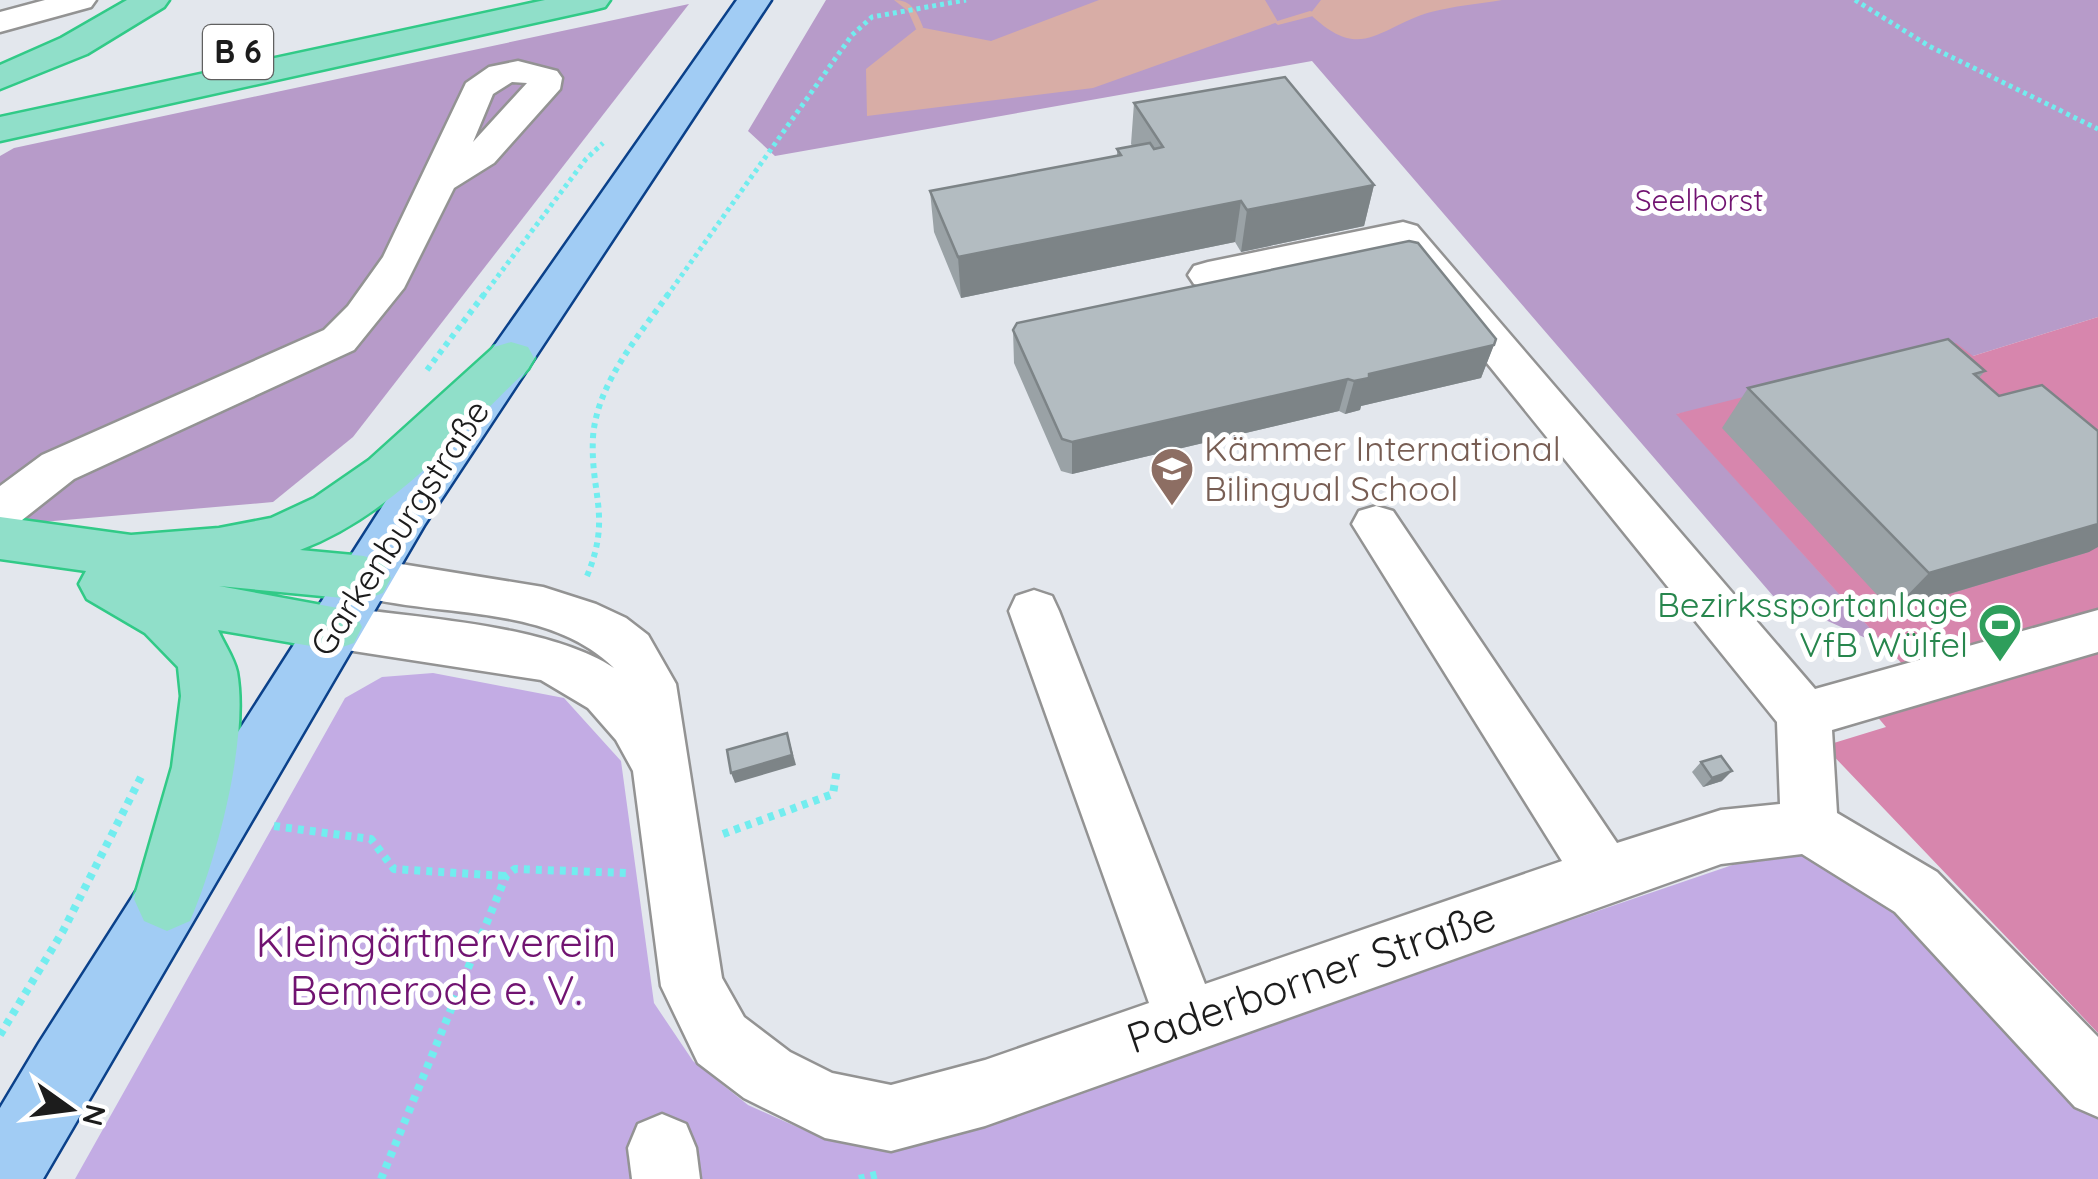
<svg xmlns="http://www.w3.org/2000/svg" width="2098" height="1179" font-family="Quicksand,sans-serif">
  <rect width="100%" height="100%" fill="#e3e7ed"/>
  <path fill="#c3ace4" d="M433,673L564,698L621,761L654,1003L693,1061L748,1105L813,1134L916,1143L1753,858L1815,853L1903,906L2098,1115V1179H75L345,698L382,677Z"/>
  <g fill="#b79bc9">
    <path d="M826,0H2098V317L1973,356L1677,414L1888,648L1774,597L1312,61L775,156L748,131Z"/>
    <path d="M689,4L353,437L273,502L42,522L0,512V156L14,148Z"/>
  </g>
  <path fill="#d786ad" d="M2098,317V1033L1824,746L1886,727L1859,695L1914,677L1676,414L1956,343L1973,356Z"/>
  <g fill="#d8ada6">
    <path d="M1099,0H1265L1278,22L1093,88L867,116L866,69L919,27L991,41Z"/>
    <path d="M1321,0H1502C1478,4 1454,6 1431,12C1378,27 1362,64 1310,14Z"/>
  </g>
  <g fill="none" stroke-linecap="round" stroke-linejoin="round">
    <g fill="#d8ada6" fill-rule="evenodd">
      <path d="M894,0C912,0 917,12 923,27L922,29H916L908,11Z"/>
      <path d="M1310,11L1313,12V16L1278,25L1274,22Z"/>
    </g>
    <defs>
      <g id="minor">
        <path d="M45,0H96L91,7L0,32V12Z"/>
        <path d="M518,61L557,71L562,78L560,89L494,163L454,188L404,288L354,350L74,479L17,524L0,529V486L42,455L324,330L348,306L383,257L466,83L489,67ZM512,82L527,83L473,142L493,94Z"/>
        <path d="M1403,222L1417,226L1815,689L2098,610V652L1832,730L1837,813L1937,872L2098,1037V1117L2075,1107L1895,912L1802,854L1721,864L985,1126L891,1151L825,1138L744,1098L698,1063L661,986L633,771L616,740L588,708L541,680L334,648L316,642L308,627L316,612L334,606C414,618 548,624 614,668C544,600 432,620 346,592L339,578L346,564L364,558L543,587L596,604L626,618L648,635L676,684L722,978L744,1017L790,1052L832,1073L891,1085L985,1060L1149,1003L1009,611L1016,596L1034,590L1052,596L1059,611L1205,984L1562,861L1352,524L1359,511L1376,506L1393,511L1617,843L1721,810L1780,804L1777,722L1394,248L1208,288L1194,284L1188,275L1194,266L1208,262Z"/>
        <path d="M662,1114L686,1124L696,1148L700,1179H632L628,1148L638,1124Z"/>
      </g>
      <path id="major" d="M737,0H771L425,524L43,1179H0V1108L39,1043L389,496Z"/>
      <g id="highway">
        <path d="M127,0H169L164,7L87,54L0,89V65L61,38Z"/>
        <path d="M545,0H610L605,7L593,10L0,141V117Z"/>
        <path d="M511,342L528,347L534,358L528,369C458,436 392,515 300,550L364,556L383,563L391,578L383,593L364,600L219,586L354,611L362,627L354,643L334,650L218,630C224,644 234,658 237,672C249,739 217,859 190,921L167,931L144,921L134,899L172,767L181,696L178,667L145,633L87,599L79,584L86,571L0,559V517L131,535L219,528L271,518L314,498L369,460L494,347Z"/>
      </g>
    </defs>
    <use href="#minor" stroke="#939393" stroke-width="5"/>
    <use href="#major" stroke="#0b418a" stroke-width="5"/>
    <use href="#highway" stroke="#31ca87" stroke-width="5"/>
    <g stroke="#72edef" stroke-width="5" stroke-dasharray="4 4" stroke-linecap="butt">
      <path d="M1855,0L1929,46L2098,129"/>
      <path d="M483,296L586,159L603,143"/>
      <path d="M667,296L852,35L872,17L966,0"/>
    </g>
    <g stroke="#72edef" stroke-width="6" stroke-dasharray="5 5" stroke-linecap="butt">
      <path d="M427,370L485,293"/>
      <path d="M587,576C612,516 590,494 593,437C597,383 639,336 669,293"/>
    </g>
    <g stroke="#72edef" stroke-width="8" stroke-dasharray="6 6" stroke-linecap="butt">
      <path d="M274,826L371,839L394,869L506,876"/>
      <path d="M723,834L833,794L837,769"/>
      <path d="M0,1035L63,931L141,777"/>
      <path d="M381,1179L506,876L515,869L626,873"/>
      <path d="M859,1179L879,1174"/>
    </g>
    <use href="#minor" fill="#fff" fill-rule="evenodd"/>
    <use href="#major" fill="#a1ccf4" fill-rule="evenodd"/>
    <use href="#highway" fill="#90dfc9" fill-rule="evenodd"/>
  </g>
  <g fill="#9aa2a6">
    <path d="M1134,103L1374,185L1364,226L1241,252L1235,242L961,298L934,232L930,191L1117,156V149L1133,147L1131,144Z"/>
    <path d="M1013,330L1496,339L1481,378L1361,406L1360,410L1345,414L1339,411L1072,474L1061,471L1014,363Z"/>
    <path d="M1985,371L1979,378L2093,548L2089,552L1892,611L1722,428L1748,388Z"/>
    <path d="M1701,762L1722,781L1703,787L1692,772Z"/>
  </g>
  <g fill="#7d8487">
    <path d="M1374,185L1364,226L1241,252L1247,210Z"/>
    <path d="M1241,201L1235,242L961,298L958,257Z"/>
    <path d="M1494,345L1481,378L1361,406L1360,410L1345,414L1354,381L1369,374Z"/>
    <path d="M1348,379L1339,411L1072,474V442Z"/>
    <path d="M2098,524V547L2089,552L1892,611L1929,573Z"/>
    <path d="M787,733L796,765L735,783L731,773Z"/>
    <path d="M1732,771L1722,781L1703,787L1712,778Z"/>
  </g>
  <g fill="#b3bcc1" stroke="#7d8487" stroke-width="2.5">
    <path d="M1285,77L1374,185L1247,210L1241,201L958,257L930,191L1121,155L1117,149L1150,143L1154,149L1163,147L1134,103Z"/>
    <path d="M1409,241L1418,243L1496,339L1494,345L1369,374V378L1354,381L1348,379L1072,442L1062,439L1013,330L1017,323Z"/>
    <path d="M1948,339L1985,371L1974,374L1999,396L2042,385L2098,431V524L1929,573L1748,388Z"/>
    <path d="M787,733L792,755L731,773L727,750Z"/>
    <path d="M1721,756L1732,771L1712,778L1701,762Z"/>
  </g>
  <defs>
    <symbol id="school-pin" viewBox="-11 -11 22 30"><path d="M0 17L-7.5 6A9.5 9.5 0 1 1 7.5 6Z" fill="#8d6e63" stroke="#fff"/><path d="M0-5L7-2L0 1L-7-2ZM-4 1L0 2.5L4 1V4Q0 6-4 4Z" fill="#fff"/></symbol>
    <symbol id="stadium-pin" viewBox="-11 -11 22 30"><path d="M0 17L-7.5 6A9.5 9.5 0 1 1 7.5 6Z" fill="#2e9e5b" stroke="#fff"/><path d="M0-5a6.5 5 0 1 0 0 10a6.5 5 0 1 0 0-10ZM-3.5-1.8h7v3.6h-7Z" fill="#fff"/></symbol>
  </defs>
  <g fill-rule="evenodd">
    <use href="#school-pin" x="1147" y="444" width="50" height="68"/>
    <use href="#stadium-pin" x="1975" y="600" width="50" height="68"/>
  </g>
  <g text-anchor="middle" stroke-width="10" stroke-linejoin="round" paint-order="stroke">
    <g font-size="30" fill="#711371" stroke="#fff">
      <text x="1699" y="211">Seelhorst</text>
    </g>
    <rect fill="#fff" stroke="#606060" stroke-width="2.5" x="203" y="25" width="70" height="54" rx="8"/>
    <g font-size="32" font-weight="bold" fill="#1c1c1c">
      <text x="238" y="63">B 6</text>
    </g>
    <g font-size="35" fill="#785e54" stroke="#fff" text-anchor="start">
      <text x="1204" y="461">Kämmer International<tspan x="1204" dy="40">Bilingual School</tspan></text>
    </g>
    <g font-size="35" fill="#1c1c1c" stroke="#fff">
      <text transform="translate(400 528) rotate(-57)" y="12">Garkenburgstraße</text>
    </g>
    <g font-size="35" fill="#27864d" stroke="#fff" text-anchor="end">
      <text x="1968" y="617">Bezirkssportanlage<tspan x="1968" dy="40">VfB Wülfel</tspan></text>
    </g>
    <g font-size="42" fill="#711371" stroke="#fff">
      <text x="436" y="957">Kleingärtnerverein<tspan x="436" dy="48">Bemerode e. V.</tspan></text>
    </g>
    <g font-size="42" fill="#1c1c1c" stroke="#fff">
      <text transform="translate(1311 977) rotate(-19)" y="15">Paderborner Straße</text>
    </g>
  </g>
  <g transform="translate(70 1109) rotate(104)" stroke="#ffffff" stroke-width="8" paint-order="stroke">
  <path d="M0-8L18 38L0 25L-18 38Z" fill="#1c1c1c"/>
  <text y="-15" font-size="28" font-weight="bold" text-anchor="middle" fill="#1c1c1c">N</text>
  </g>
</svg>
